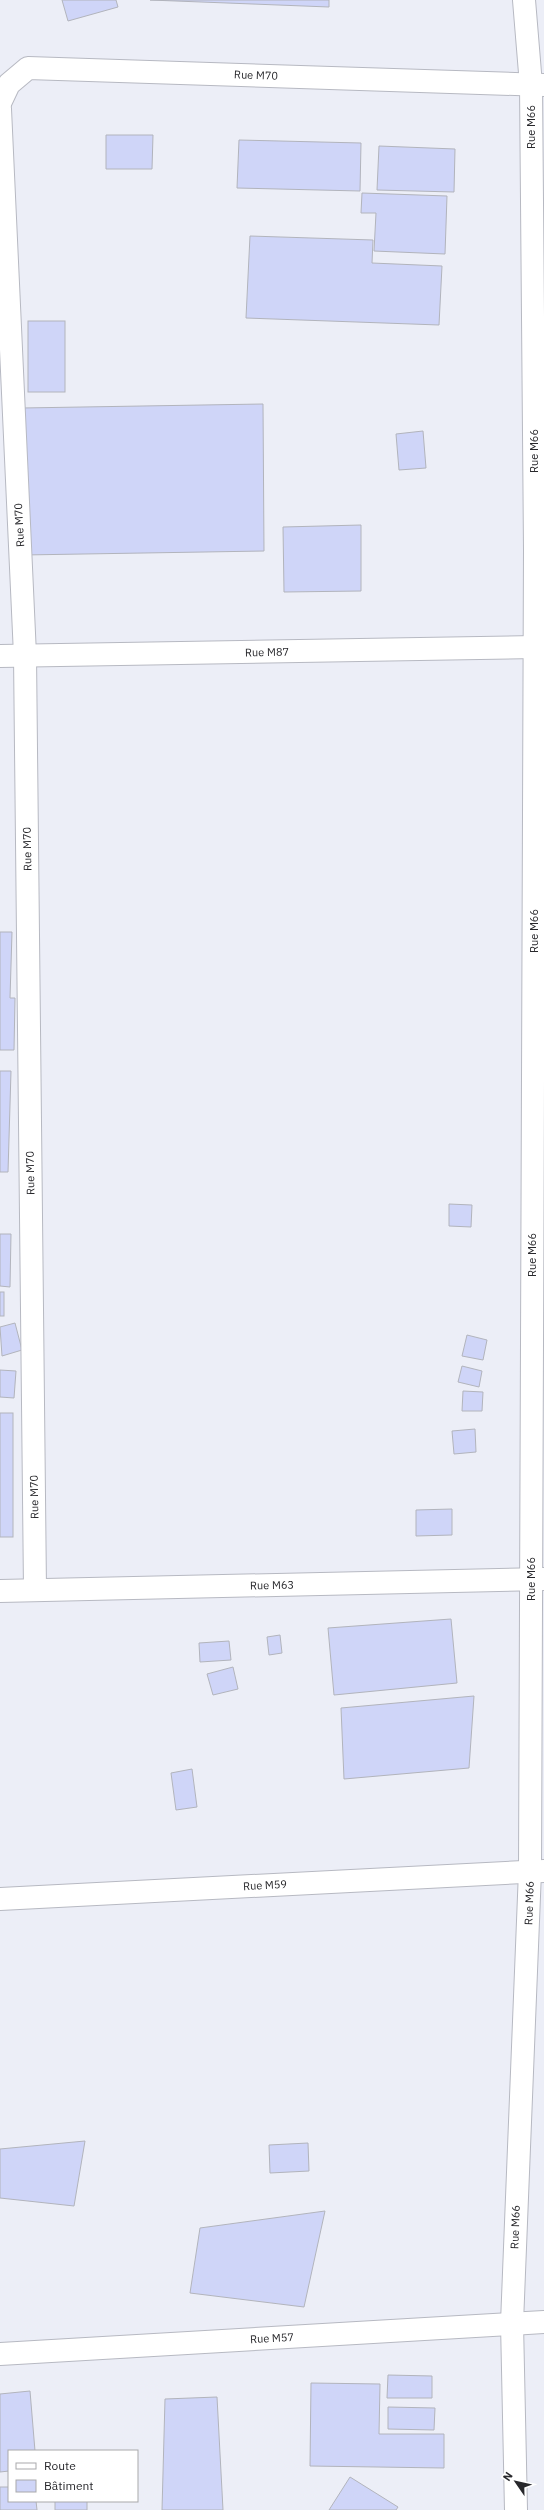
<svg xmlns="http://www.w3.org/2000/svg" width="544" height="2510" font-family="'IBM Plex Sans',sans-serif">
  <rect width="100%" height="100%" fill="#eceef7"/>
  <g fill="#cfd5f8" stroke="#b2b4bc">
    <path d="M62,0H116L118,7L68,21Z"/>
    <path d="M150,0H329V7Z"/>
    <path d="M106,135H153L152,169H106Z"/>
    <path d="M239,140L361,143L360,191L237,188Z"/>
    <path d="M379,146L455,149L454,192L377,190Z"/>
    <path d="M362,193L447,196L445,254L374,251L376,213H361Z"/>
    <path d="M250,236L373,240L372,263L442,266L439,325L246,318Z"/>
    <rect x="28" y="321" width="37" height="71"/>
    <path d="M263,404L264,551L23,555L22,408Z"/>
    <path d="M423,431L426,468L399,470L396,434Z"/>
    <path d="M361,525V591L284,592L283,527Z"/>
    <path d="M0,932H12L10,998H15L14,1050H0Z"/>
    <path d="M0,1071H11L8,1172H0Z"/>
    <path d="M449,1204L472,1205L471,1227L449,1226Z"/>
    <path d="M0,1234H11L10,1287L0,1286Z"/>
    <rect x="0" y="1292" width="4" height="24"/>
    <path d="M15,1323L22,1350L2,1356L0,1327Z"/>
    <path d="M467,1335L487,1340L483,1360L462,1356Z"/>
    <path d="M462,1366L482,1371L479,1387L458,1382Z"/>
    <path d="M0,1370L16,1371L14,1398L0,1397Z"/>
    <path d="M463,1391L483,1392L482,1411H462Z"/>
    <rect x="0" y="1413" width="13" height="124"/>
    <path d="M475,1429L476,1452L454,1454L452,1431Z"/>
    <path d="M452,1509V1535L416,1536V1510Z"/>
    <path d="M451,1619L457,1683L334,1695L328,1628Z"/>
    <path d="M280,1635L282,1653L269,1655L267,1637Z"/>
    <path d="M229,1641L231,1660L200,1662L199,1643Z"/>
    <path d="M233,1667L238,1689L213,1695L207,1674Z"/>
    <path d="M474,1696L469,1768L344,1779L341,1708Z"/>
    <path d="M192,1769L197,1807L176,1810L171,1773Z"/>
    <path d="M85,2141L74,2206L0,2198V2149Z"/>
    <path d="M308,2143L309,2171L270,2173L269,2145Z"/>
    <path d="M325,2211L304,2307L190,2293L200,2228Z"/>
    <path d="M388,2375L432,2376V2398H387Z"/>
    <path d="M311,2383L380,2384L379,2434H444V2468L310,2466Z"/>
    <path d="M30,2391L35,2451H9V2471L0,2472V2394Z"/>
    <path d="M217,2397L223,2510H162L165,2399Z"/>
    <path d="M388,2407L435,2408L434,2430L388,2429Z"/>
    <path d="M350,2477L398,2507L396,2510H329Z"/>
    <path d="M0,2487H9V2501H36L37,2510H0Z"/>
    <rect x="55" y="2501" width="32" height="9"/>
  </g>
  <g fill="none" stroke-linecap="round" stroke-linejoin="round">
    <defs>
      <g id="minor">
        <path d="M0,103L9,84L28,68L544,85"/>
        <path d="M0,109L25,655L35,1590"/>
        <path d="M0,656L535,647"/>
        <path d="M0,1591L544,1579"/>
        <path d="M0,1899L544,1871"/>
        <path d="M0,2354L544,2322"/>
        <path d="M516,2510L512,2323L530,1871L535,550L531,85L524,0"/>
      </g>
    </defs>
    <use href="#minor" stroke="#b7b9c2" stroke-width="24"/>
    <use href="#minor" stroke="#fff" stroke-width="22"/>
  </g>
  <g text-anchor="middle" stroke-width="4" stroke-linejoin="round" paint-order="stroke">
    <g font-size="11" fill="#28282c" stroke="#fff">
      <text transform="translate(256 75) rotate(2)" y="4">Rue M70</text>
      <text transform="translate(531 127) rotate(-90)" y="4">Rue M66</text>
      <text transform="translate(534 451) rotate(-90)" y="4">Rue M66</text>
      <text transform="translate(19 525) rotate(-93)" y="4">Rue M70</text>
      <text transform="translate(267 652) rotate(-1)" y="4">Rue M87</text>
      <text transform="translate(27 849) rotate(-91)" y="4">Rue M70</text>
      <text transform="translate(534 931) rotate(-90)" y="4">Rue M66</text>
      <text transform="translate(30 1173) rotate(-91)" y="4">Rue M70</text>
      <text transform="translate(532 1255) rotate(-90)" y="4">Rue M66</text>
      <text transform="translate(34 1497) rotate(-91)" y="4">Rue M70</text>
      <text transform="translate(531 1579) rotate(-90)" y="4">Rue M66</text>
      <text transform="translate(272 1585) rotate(-1)" y="4">Rue M63</text>
      <text transform="translate(265 1885) rotate(-3)" y="4">Rue M59</text>
      <text transform="translate(529 1903) rotate(-88)" y="4">Rue M66</text>
      <text transform="translate(515 2227) rotate(-88)" y="4">Rue M66</text>
      <text transform="translate(272 2338) rotate(-3)" y="4">Rue M57</text>
    </g>
  </g>
  <rect x="8" y="2450" width="130" height="52" fill="#ffffff" stroke="#a9a9ab"/>
  <rect x="16" y="2463" width="20" height="6" fill="#ffffff" stroke="#a9a9ab"/>
  <text x="44" y="2470" font-size="12" fill="#28282c">Route</text>
  <rect x="16" y="2480" width="20" height="12" fill="#cfd5f8" stroke="#a9a9ab"/>
  <text x="44" y="2490" font-size="12" fill="#28282c">Bâtiment</text>
  <g transform="translate(516 2482) rotate(304)" stroke="#ffffff" stroke-width="3" paint-order="stroke">
  <path d="M0-3L7 15L0 10L-7 15Z" fill="#28282c"/>
  <text y="-6" font-size="11" font-weight="bold" text-anchor="middle" fill="#28282c">N</text>
  </g>
</svg>
